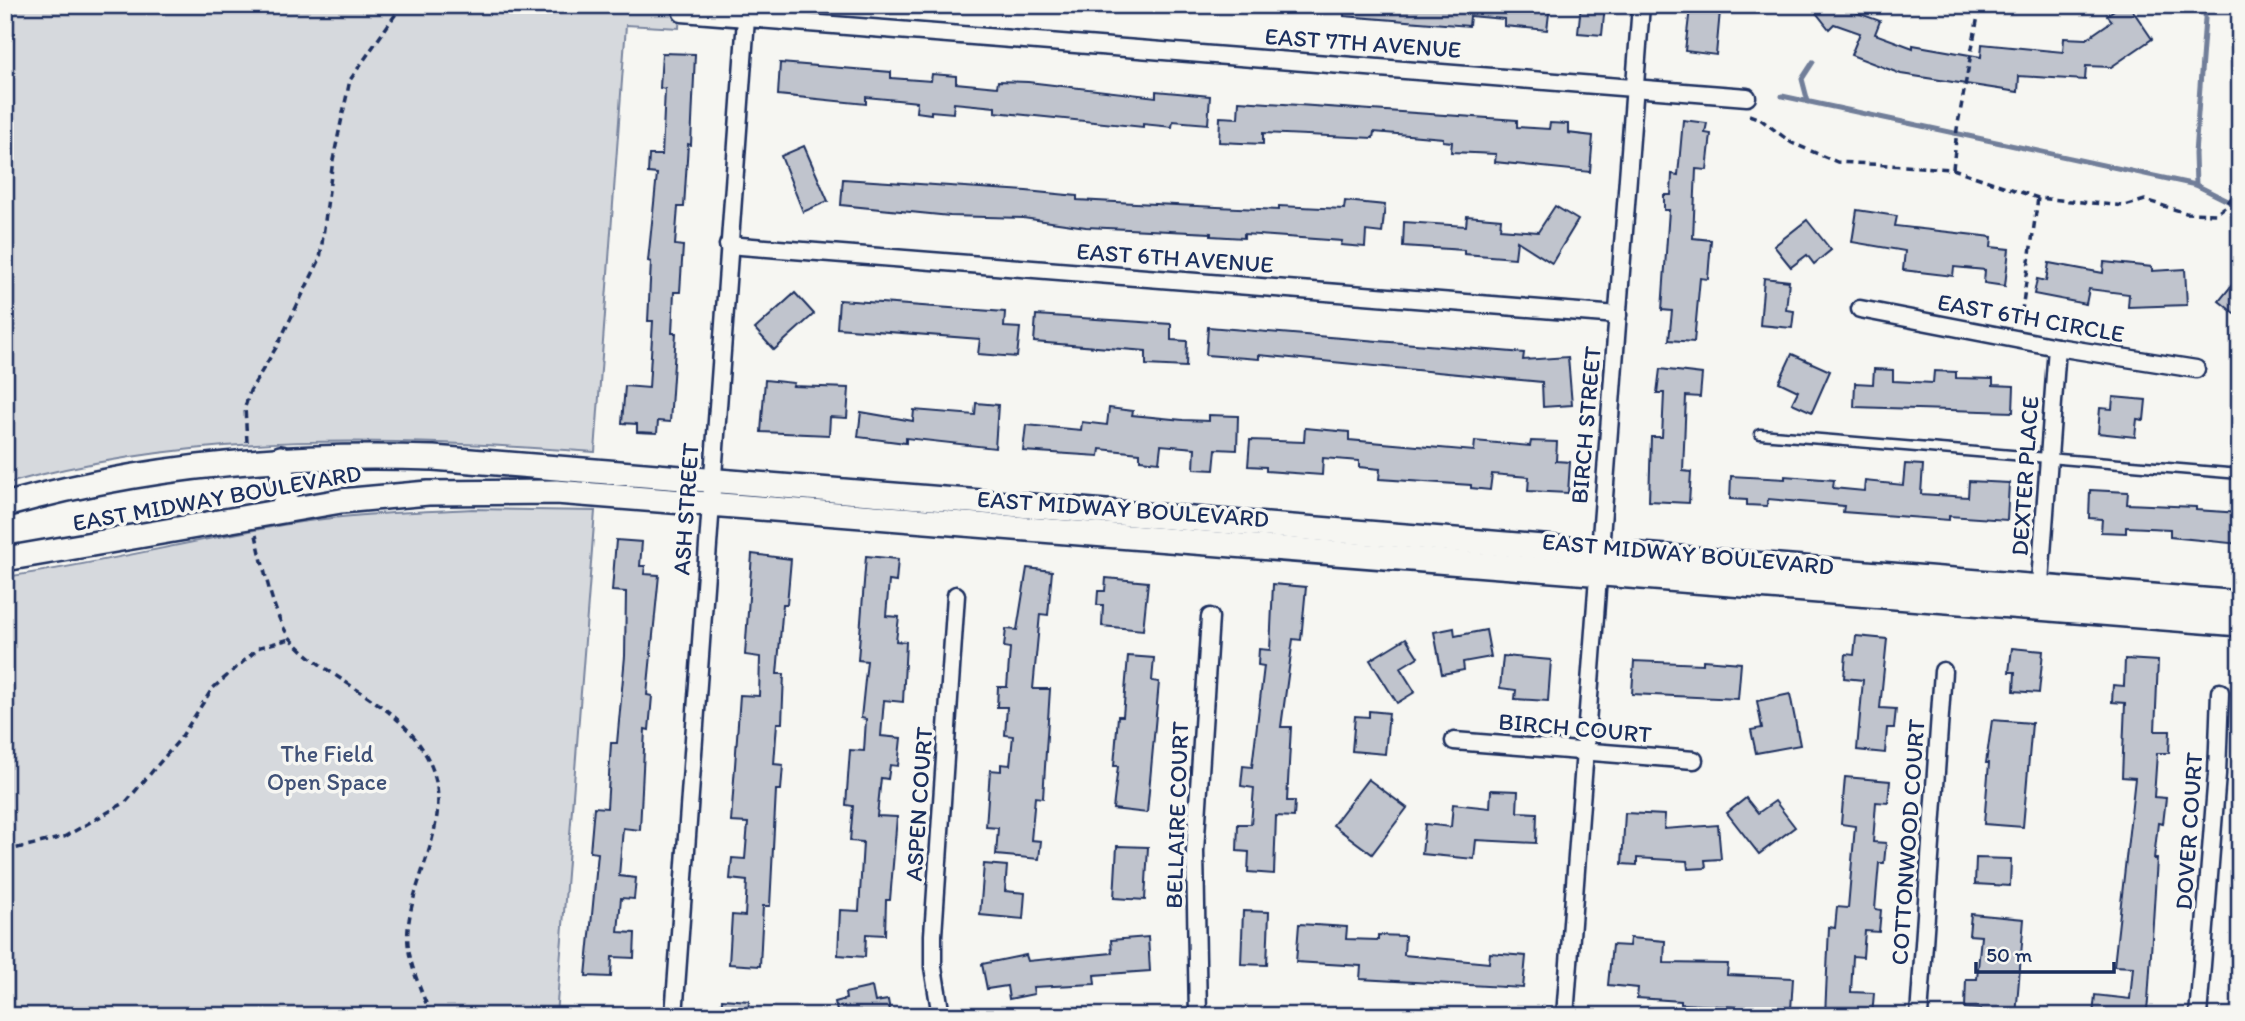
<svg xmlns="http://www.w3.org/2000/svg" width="2245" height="1021" font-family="Itim,sans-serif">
  <rect width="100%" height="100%" fill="#f6f6f2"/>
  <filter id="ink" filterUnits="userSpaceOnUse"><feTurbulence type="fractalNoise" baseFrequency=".0143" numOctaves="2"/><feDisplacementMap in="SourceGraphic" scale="14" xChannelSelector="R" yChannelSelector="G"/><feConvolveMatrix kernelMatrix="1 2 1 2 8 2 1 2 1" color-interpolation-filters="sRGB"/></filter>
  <g filter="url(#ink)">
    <g fill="#d6d9dd" stroke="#78849e" stroke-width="2">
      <path d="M5,5H680L679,28L626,25L595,452C395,438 200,429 5,484Z"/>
      <path d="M472,509L595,511L556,1016H5V577C98,564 189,541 282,525C345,514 409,512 472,509Z"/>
    </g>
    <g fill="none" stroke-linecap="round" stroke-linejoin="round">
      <g stroke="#717e99" stroke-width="5">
        <path d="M1782,96L2196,185L2240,207"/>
        <path d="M1808,102L1802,79L1813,62"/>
        <path d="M2196,185L2195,154L2206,5"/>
      </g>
    </g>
    <g fill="#c0c4cd" stroke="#1b2f5e" stroke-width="2">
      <path d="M1344,5H1550L1547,30L1504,26V19L1470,16L1469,26L1344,16Z"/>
      <path d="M1581,5H1605L1602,35L1578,33Z"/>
      <path d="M1810,5H1849L1855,12L1880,21L1875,34L1913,48V45L1981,57L1982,44L2063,52L2064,38L2086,39L2112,21L2107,15L2121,5H2129L2152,39L2111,67L2086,66L2085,80L2019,76L2018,92L1901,74L1851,55L1860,33L1834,24L1829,29Z"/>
      <path d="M1690,8L1720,11L1716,55L1685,51Z"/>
      <path d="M662,53L695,54L691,145L688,144L684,207H678L675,245L683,246L680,292H674L672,333H676L670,422L658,421L657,433L637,432V424L622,423L625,386L649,388L653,321H648L651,262L648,261L657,174L648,173L649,155H662L665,89L660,88Z"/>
      <path d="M780,63L891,72V78L931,81L932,74L956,76V83L997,87L998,81L1028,82L1156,97V91L1210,96L1208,124L1173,121L1172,127L1143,124V127L995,112V107L954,103L953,113L931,111V114L916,112L917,102L908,101L866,97V104L778,95Z"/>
      <path d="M1239,101L1517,120V127L1549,129L1550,123L1568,124V133L1593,136L1590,172L1495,162L1496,154L1451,152L1452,142L1443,141V138L1374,132L1373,138L1263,133V144L1219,142L1220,117L1238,118Z"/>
      <path d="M1683,120L1707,123L1705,133L1711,134L1707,170L1696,169L1693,238L1711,240L1708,279L1700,278L1694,342L1669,340L1672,311L1662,310L1669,210H1664V195H1671L1672,174L1678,175Z"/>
      <path d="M804,146L828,201L803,212L781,156Z"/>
      <path d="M843,179L1026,191L1077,196V200L1155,204L1279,210V206L1344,209L1345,201L1385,205L1382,233L1366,231L1365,247L1341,245L1342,241L1244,234V238L1211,236V233L1086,227L1023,218L950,216L841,205Z"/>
      <path d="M1555,206L1578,220L1552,263L1517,241L1515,258L1464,254V250L1403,246L1404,222L1466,226L1467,216L1501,219L1500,229L1538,232Z"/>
      <path d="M1857,210L1897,216L1895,226L1992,237L1991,247L2009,249L2005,286L1984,283L1985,270L1954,267L1953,276L1903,270L1905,251L1852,242Z"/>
      <path d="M1807,220L1831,250L1814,264L1807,255L1791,267L1774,246Z"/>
      <path d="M2104,262L2152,267V271L2185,269L2187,305L2128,307L2129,294L2089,289L2086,304L2034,294L2037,279L2046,281L2049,263L2103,273Z"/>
      <path d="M2240,275V318L2219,301Z"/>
      <path d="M1764,278L1789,281L1786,310L1794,311L1792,328L1760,325Z"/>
      <path d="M795,293L814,314L774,350L755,329Z"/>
      <path d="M839,300L1005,312L1004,327L1020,328L1017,357L978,354L980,339L837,328Z"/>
      <path d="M1036,315L1171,324V340L1187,341L1186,367L1146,365V351L1034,342Z"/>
      <path d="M1208,327L1524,353L1523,360L1568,357L1572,405L1543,407L1542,382L1259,355V359L1206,355Z"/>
      <path d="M1792,354L1830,371L1812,412L1792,403L1798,391L1779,382Z"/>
      <path d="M1660,369L1702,374L1700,397L1686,396L1683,471L1691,472L1689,503L1649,501L1651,437H1662L1664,393H1657Z"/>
      <path d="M1874,369L1893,370V381L1933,383L1934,371L1956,372V378L1993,379V385L2014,386L2013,412L1854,407L1855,383L1873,384Z"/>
      <path d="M765,380L794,383L793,386L849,388L847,418L830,417L829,435L761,432Z"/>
      <path d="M2113,397L2146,400L2144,420L2137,419L2135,437L2098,433L2100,408L2112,409Z"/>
      <path d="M976,403L998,405L995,448L906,438V443L858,437L861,412L913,421L914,410L975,415Z"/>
      <path d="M1109,408L1133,411L1132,415L1183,420L1209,421V415L1238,416L1237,450L1216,449L1214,470L1194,469L1195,448L1161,445L1159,462L1140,460V453L1100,449L1099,456L1023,451L1026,425L1081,430L1082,422L1107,425Z"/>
      <path d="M1305,428L1349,432V440L1474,451L1475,441L1530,446L1531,441L1557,442L1556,461L1570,462L1568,493L1528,491L1529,477L1492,474L1490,490L1471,488V485L1379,479L1380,469L1359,467V461L1323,458L1322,475L1266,471V467L1248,466L1250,440L1304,442Z"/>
      <path d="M1905,464L1923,465L1921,494L1968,497L1969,481L2009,483L2007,520L1949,516V520L1843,512L1844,506L1768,499L1767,506L1747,505V500L1730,499L1731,476L1785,479V476L1834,480L1833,488L1864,491L1865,481L1903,485Z"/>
      <path d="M2090,490L2128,492L2127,504L2196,507V510L2240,513V544L2170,537V529L2126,527V533L2101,532L2102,519L2089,518Z"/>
      <path d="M616,540L642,542L640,566H645L644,574L659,575L647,695L652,696L649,730L645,729L640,830L623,828L619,876L636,878L634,899L621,898L618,932L635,933L634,958L612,957L611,977L586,976L598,853L590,852L594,807L607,808L611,743H617L625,656L626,592L612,591Z"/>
      <path d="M752,554L791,559L787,604H783L777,674H784L782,723H777L774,764L783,765L781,790H776L770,906H763L760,966L729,964L732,915L745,916L747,881L730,879L732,858L745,859L748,823L731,822L740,695L759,696L760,657L745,655Z"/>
      <path d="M866,556L898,559L896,582L889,581L886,616L899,617L896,641L906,642L903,702L884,700L881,736L901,738L898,766L890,765L888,779L881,778L877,816L897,817L890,900H886L885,935L866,934L865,957L838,955L840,910L859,911L863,842L850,841L853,806L846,805L850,750L864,751L866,719L861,718L867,661L858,660Z"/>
      <path d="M1027,568L1052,571L1048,615L1040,614L1033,689H1050L1043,798L1035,797L1031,840L1041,841L1039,859L996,855L998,828L986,827L990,770L1001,771V764L1010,765L1013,736L1005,735L1007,707H997L998,687H1007L1010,648L1004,647L1006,629L1017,630Z"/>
      <path d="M1106,578L1148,582L1143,630L1102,626L1103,605H1097L1098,591H1105Z"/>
      <path d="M1273,584L1306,587L1301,640L1293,639L1281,727H1291L1287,801H1295L1294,817L1276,816L1274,874L1248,872L1249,852L1237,851L1238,824H1251L1254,788L1241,786L1243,766L1252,767L1264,666L1258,665L1259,649L1270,650Z"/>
      <path d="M1454,628L1455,636L1486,630L1491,657L1463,662L1464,670L1442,674L1434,632Z"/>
      <path d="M1856,636L1887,639L1880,708L1896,709L1894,728H1887L1885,753L1857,750L1863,680L1844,678L1846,654L1854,655Z"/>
      <path d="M1406,638L1418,657L1400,668L1415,692L1397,703L1370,660Z"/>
      <path d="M2012,648L2043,651L2039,693L2014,691L2015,672H2009Z"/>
      <path d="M1128,656L1154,658L1152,681L1159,682L1147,813L1113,809L1118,766H1114L1118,716H1123Z"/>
      <path d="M1503,656L1551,660L1548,701L1515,699L1516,690L1500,688Z"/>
      <path d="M2125,659L2158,661L2155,731H2170L2169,753H2157L2154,797L2166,798L2163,824L2158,823L2154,859H2157L2148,1001L2146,1016H2093L2095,995L2130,999L2133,967L2114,966L2135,778L2122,777L2125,703L2112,702L2113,685L2124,686Z"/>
      <path d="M1703,660L1741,663L1738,699L1632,694L1634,661L1703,664Z"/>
      <path d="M1790,694L1800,745L1756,753L1751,730L1762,728L1757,701Z"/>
      <path d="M1369,711L1389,713L1385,754L1352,751L1355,716L1369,717Z"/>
      <path d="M1992,720L2032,723L2023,827L1984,824L1989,763H1986Z"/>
      <path d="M1845,777L1890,781L1888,803L1876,802L1873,842L1886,843L1884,863H1879L1875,909L1881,910L1879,932L1865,931L1863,957L1853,956L1851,992L1874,993L1872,1016H1825L1829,927L1835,928L1837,907L1848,908L1855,826L1841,824Z"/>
      <path d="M1368,779L1407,808L1372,854L1333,825Z"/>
      <path d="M1491,790L1518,791L1517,812L1537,813L1536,843L1476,840L1474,859L1422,854L1425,824L1451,827L1453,804L1490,808Z"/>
      <path d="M1746,798L1758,813L1775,801L1795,827L1759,854L1727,813Z"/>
      <path d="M1625,813L1665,815L1664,829L1718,825L1721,859L1705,860L1706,868L1688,869L1687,861L1637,858V865L1622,864Z"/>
      <path d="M1117,846L1148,847L1145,900L1114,898Z"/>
      <path d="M1976,858L2011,859L2010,886L1975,884Z"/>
      <path d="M984,864L1007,866L1005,891L1025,893L1023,919L980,915Z"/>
      <path d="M1243,911L1269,912L1267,965L1241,964Z"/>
      <path d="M1971,914L2024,919L2016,1016L1981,1014V1009L1965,1008L1966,979H1977L1981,936L1969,935Z"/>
      <path d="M1299,924L1347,927L1346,939L1378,940V935L1405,936L1404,955L1489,963L1490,953L1526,956L1523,988L1360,979L1361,966L1296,962Z"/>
      <path d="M1148,937L1150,971L1094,975L1095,984L1033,987L1034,994L1009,999L1007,986L987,989L982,964L1026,955L1028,961L1112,953L1111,940Z"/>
      <path d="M1630,938L1665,941L1664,963L1728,964L1727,975L1793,978L1791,1010L1681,1004V1001L1637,998L1638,988L1608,985L1612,945L1629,946Z"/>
      <path d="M872,987L875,1002L888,1000L891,1016H838L835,1002L846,999L845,993Z"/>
      <path d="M722,999L749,1001L748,1016H721Z"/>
    </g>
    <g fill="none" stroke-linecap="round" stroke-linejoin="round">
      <defs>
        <path id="service" d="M1760,434L2240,474"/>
        <g id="minor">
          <path d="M682,13L1747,97"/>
          <path d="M728,245L1618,315"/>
          <path d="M1860,309L2057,347L2196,369"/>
          <path d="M2039,596L2057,347"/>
          <path d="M1454,741L1694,760"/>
          <path d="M674,1016L747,5"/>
          <path d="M941,1016L933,967V935L956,595"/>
          <path d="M1198,1016L1195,851L1210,617"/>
          <path d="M1565,1016L1641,5"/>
          <path d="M1919,1016L1943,671"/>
          <path d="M2198,1016L2217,774L2220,692"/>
        </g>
        <g id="secondary">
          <path d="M281,458L286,508"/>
          <path d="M5,505C145,465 288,453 433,458L2240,603"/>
          <path d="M5,559L341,501L428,493L556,492L2240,624"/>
        </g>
      </defs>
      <use href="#service" stroke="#1b2f5e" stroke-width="13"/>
      <use href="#minor" stroke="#1b2f5e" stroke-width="21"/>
      <use href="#secondary" stroke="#1b2f5e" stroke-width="28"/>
      <g stroke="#1b2f5e" stroke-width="3.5" stroke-dasharray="7 5" stroke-linecap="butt">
        <path d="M596,5L667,11"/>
        <path d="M1749,115L1760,119L1792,143L1837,162L1953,169L2038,198L2125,206L2145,200L2186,213L2216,214L2225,207L2240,186"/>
        <path d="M1953,169L1957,129L1980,5"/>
        <path d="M2020,324L2038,198"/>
        <path d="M247,442L245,407L250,391L277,346L320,259L333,160L350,80L402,5"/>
        <path d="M251,481L252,498"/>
        <path d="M256,535C262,561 274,621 292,640C335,686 403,703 430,763C455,820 413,872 408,929C405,958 421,989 431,1016"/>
        <path d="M5,851L64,837L126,802L180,739L212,689L260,647L290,639"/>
      </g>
      <use href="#service" stroke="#f6f6f2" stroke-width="8"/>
      <use href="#minor" stroke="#f6f6f2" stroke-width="16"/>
      <use href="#secondary" stroke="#f6f6f2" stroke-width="23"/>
    </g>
  </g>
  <g text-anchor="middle" stroke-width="7" stroke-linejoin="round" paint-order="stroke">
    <g font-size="24" fill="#1b2f5e" stroke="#f6f6f2">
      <text transform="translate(1363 43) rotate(4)" y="8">EAST 7TH AVENUE</text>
      <text transform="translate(1175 258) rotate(4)" y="8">EAST 6TH AVENUE</text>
      <text transform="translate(2031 318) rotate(10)" y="8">EAST 6TH CIRCLE</text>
      <text transform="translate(1586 425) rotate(-85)" y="8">BIRCH STREET</text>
      <text transform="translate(2025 476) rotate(-86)" y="8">DEXTER PLACE</text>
      <text transform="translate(217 498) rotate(-10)" y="8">EAST MIDWAY BOULEVARD</text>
      <text transform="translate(686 509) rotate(-86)" y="8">ASH STREET</text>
      <text transform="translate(1123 509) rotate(4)" y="8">EAST MIDWAY BOULEVARD</text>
      <text transform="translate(1688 554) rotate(5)" y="8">EAST MIDWAY BOULEVARD</text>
      <text transform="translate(1575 728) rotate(5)" y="8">BIRCH COURT</text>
      <text transform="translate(919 804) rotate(-86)" y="8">ASPEN COURT</text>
      <text transform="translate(1177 815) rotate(-88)" y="8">BELLAIRE COURT</text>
      <text transform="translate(2189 831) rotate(-86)" y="8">DOVER COURT</text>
      <text transform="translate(1908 842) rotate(-86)" y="8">COTTONWOOD COURT</text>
    </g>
    <g font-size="24" fill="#405177" stroke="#f6f6f2">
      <text x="327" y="762">The Field<tspan x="327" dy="28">Open Space</tspan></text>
    </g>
  </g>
  <rect width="2245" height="1021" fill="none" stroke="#f6f6f2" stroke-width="28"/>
  <rect x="14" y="14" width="2217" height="993" fill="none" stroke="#1b2f5e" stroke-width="2.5" filter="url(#ink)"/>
  <path d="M1976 962v10h138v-10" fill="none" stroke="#1b2f5e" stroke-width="3.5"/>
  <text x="1986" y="962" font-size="21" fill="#1b2f5e" stroke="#f6f6f2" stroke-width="5" paint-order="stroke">50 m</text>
</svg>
